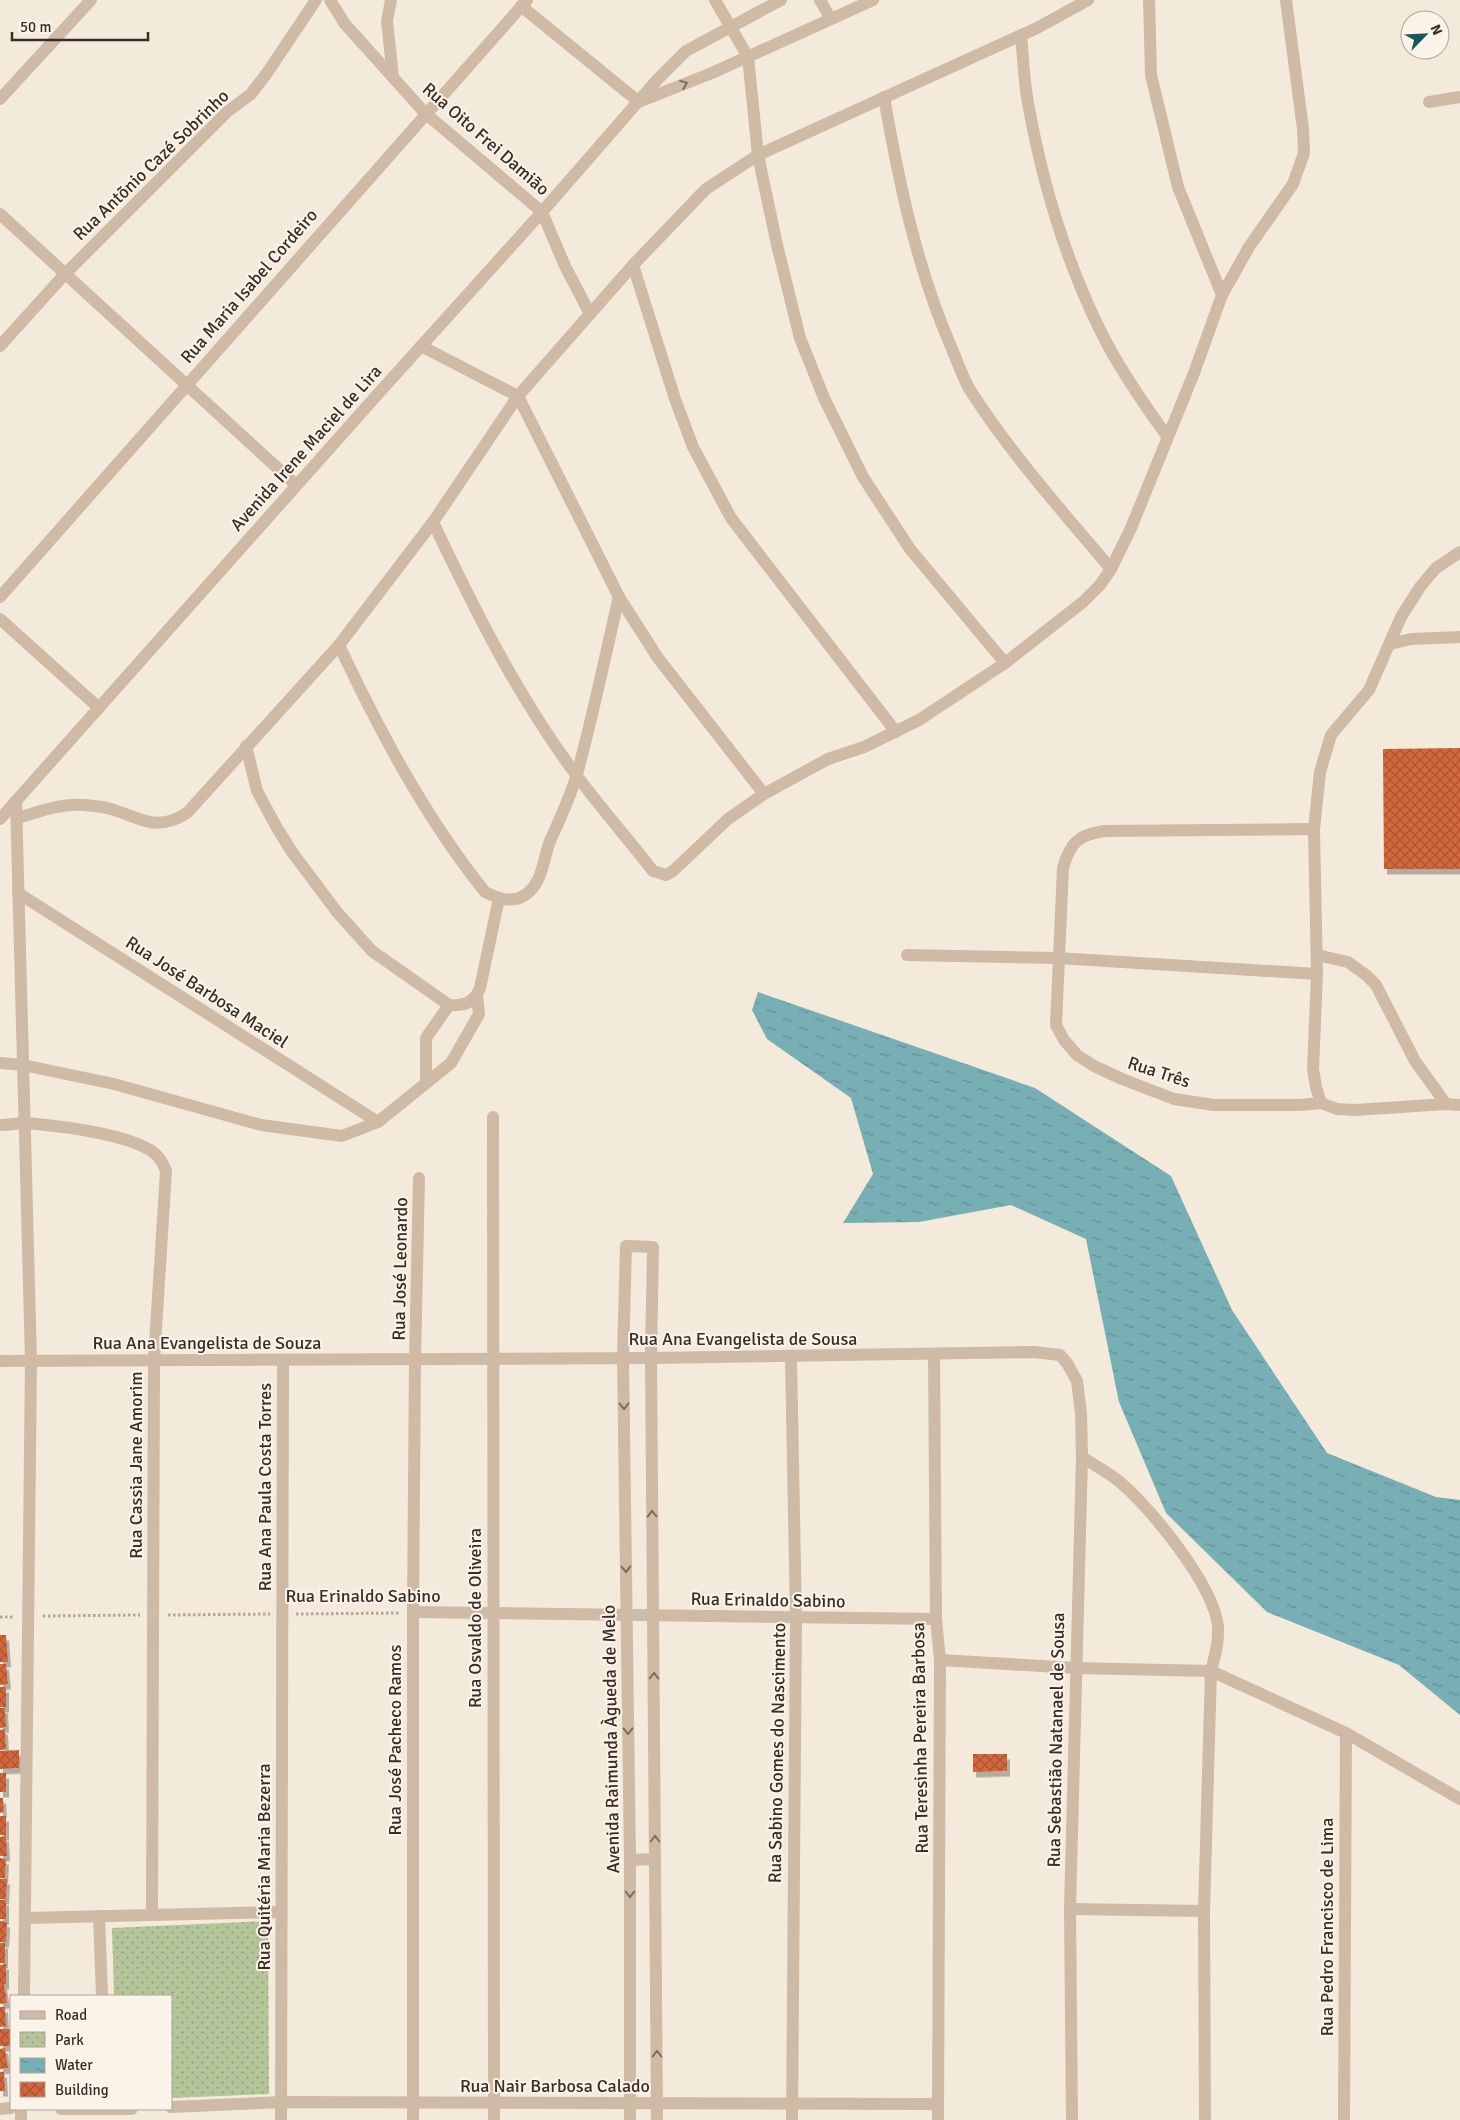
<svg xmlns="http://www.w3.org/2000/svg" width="1460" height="2120" font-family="Signika,sans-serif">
  <defs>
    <pattern id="park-dots" width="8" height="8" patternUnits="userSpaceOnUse" patternTransform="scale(1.25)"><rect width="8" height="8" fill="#b4c599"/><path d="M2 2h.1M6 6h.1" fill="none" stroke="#93a07d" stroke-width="1.8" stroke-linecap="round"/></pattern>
    <pattern id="water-ripples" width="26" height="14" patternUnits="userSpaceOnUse" patternTransform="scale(1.25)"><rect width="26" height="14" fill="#77afb5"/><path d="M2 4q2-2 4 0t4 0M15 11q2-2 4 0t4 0" fill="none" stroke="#638f93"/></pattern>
    <pattern id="building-cross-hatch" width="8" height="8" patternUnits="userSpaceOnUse" patternTransform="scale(1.25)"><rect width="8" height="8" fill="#d2673b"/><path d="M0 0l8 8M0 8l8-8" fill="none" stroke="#ab5532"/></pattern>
    <filter id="shadow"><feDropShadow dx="3" dy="5.5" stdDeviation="0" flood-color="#0004"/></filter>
  </defs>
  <rect width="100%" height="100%" fill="#f4eadb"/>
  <path fill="url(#park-dots)" d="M268,1921L269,2094L171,2098V1996H114L112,1928Z"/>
  <path fill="url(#water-ripples)" d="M758,992L1035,1088L1171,1176L1232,1310L1327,1453L1436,1497L1460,1500V1715L1399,1665L1267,1612L1166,1513L1119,1402L1086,1239L1011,1205L919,1222L843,1223L873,1174L851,1098L767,1039L752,1010Z"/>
  <g fill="url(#building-cross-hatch)" filter="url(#shadow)">
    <path d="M1460,748V869H1384L1383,749Z"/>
    <path d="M0,1635H6L8,1662H0Z"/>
    <path d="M0,1664H6L8,1684L0,1685Z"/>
    <rect x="0" y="1687" width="6" height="20"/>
    <path d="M0,1708H5L6,1727L0,1728Z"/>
    <path d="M5,1729L6,1749L0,1750V1730Z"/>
    <path d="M19,1750V1768L0,1769V1751Z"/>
    <path d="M973,1754H1007V1771L973,1772Z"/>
    <rect x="0" y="1773" width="6" height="19"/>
    <path d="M0,1798H3L4,1812L0,1813Z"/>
    <rect x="0" y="1816" width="6" height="19"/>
    <path d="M6,1836L7,1856H0V1837Z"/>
    <path d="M0,1858L6,1859L5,1878H0Z"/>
    <path d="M0,1879H7L6,1899H0Z"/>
    <rect x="0" y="1900" width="6" height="19"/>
    <path d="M0,1921L7,1922L6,1942H0Z"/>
    <rect x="0" y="1943" width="5" height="20"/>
    <path d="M6,1964V1984H4L7,2003L0,2004V1965Z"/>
    <path d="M0,2007H5L6,2026L0,2027Z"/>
    <rect x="0" y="2029" width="11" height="17"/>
    <path d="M5,2048L8,2068L0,2069V2049Z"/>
    <path d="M0,2072H4L5,2091H0Z"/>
  </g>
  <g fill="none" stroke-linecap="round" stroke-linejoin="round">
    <g stroke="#baa48f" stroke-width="3" stroke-dasharray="2.5 2.5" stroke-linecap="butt">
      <path d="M296,1614L400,1613"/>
      <path d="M168,1615L270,1614"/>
      <path d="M43,1616L140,1615"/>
      <path d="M0,1617H15"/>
    </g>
    <g stroke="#cebaa5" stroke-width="12">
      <path d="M330,0L345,24L425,113L542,212L565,266L590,314"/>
      <path d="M391,0L387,21L393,77"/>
      <path d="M715,0L748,57L758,155L777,245L800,338L824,398L863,477L910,549L1005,663"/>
      <path d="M820,0L831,19"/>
      <path d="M1149,0L1151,75L1178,187L1222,295"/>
      <path d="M521,6L639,102"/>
      <path d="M1021,35C1023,57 1024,81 1028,103C1042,181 1066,262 1102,334C1120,370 1143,403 1167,436"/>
      <path d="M884,97C899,183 917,269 952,349C958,363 963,378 970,390C1011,454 1062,511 1111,569"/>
      <path d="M0,99L91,0"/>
      <path d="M641,101L712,73L873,0"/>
      <path d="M1429,102L1460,97"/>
      <path d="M0,214L296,485"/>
      <path d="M633,265L675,399L693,447L731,518L896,732"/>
      <path d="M0,346L65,274L227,112L251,94L267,73L316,0"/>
      <path d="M421,346L518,396L619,597L658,658L764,794"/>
      <path d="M433,522C474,609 519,699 577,776C601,808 628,839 653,871L666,875L673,871L728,819L764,794L828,759L864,747L919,720L1005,663L1083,602L1100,585L1111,569L1131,528L1194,373L1222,295L1249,247L1293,184L1304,153L1303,129L1286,0"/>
      <path d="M0,597L527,0"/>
      <path d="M0,619L99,708"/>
      <path d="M1390,644L1411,639L1460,637"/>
      <path d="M339,645C380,732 425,817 485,892C497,898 512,904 525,895C543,883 543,859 550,841C560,819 570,798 577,774C593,716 605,656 619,597"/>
      <path d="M246,746L257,791L277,828L292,852L337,912L372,951L449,1005C464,1006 474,1003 480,988L499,898"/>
      <path d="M16,801L31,1360L24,1996"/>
      <path d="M17,818C39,812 61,803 84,805C92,806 100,806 107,808C140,816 153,834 187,813L339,645L433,522L518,396L633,265L706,189L758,155L1037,28L1088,0"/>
      <path d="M0,819L377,395L542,212L657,80L686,51L781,0"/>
      <path d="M1314,829L1104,831C1078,835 1070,843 1063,868L1056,1025L1064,1040L1077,1055L1094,1066L1122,1079L1174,1099L1214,1105H1300L1321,1103L1337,1109L1355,1110L1446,1104L1460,1105"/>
      <path d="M18,893L378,1122"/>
      <path d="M907,955L1057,958L1317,974"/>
      <path d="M1317,955L1348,962L1366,975L1376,985L1415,1061L1446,1104"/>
      <path d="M0,1063L23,1065L114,1084L261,1125L342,1136L378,1122L451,1063L479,1014L477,996"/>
      <path d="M426,1083V1038L449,1005"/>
      <path d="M1321,1103L1316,1087L1313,1069L1317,974L1314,829L1320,772L1331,735L1369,690L1401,617L1420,587L1436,568L1460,552"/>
      <path d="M493,1117L494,2120"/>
      <path d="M0,1125C9,1125 18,1123 27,1123C59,1126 127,1134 153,1152C160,1157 163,1163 166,1171L154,1360L152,1915"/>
      <path d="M934,1355L936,1619L940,1660L938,2120"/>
      <path d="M791,1357L796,1619L792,2120"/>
      <path d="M0,1361L651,1358L1034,1352L1060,1355L1067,1363L1077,1381L1081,1414L1082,1457L1070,1909L1072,2120"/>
      <path d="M1082,1457C1094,1465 1109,1473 1120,1482C1152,1510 1213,1584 1218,1626C1219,1642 1215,1655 1211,1671L1346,1733L1460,1799"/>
      <path d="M413,1612L936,1619"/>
      <path d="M940,1660L1075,1668L1211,1671L1204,1911L1205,2120"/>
      <path d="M630,1860L655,1859"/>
      <path d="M1070,1909L1204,1911"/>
      <path d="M99,1916L102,1996"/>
      <path d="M26,1918L281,1912"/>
      <path d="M171,2107L281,2102L938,2104"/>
      <path d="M0,2109L11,2108"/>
      <path d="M21,2109V2120"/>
      <path d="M61,2109H132"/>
      <path d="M281,2120L283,1360"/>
      <path d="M413,2120V1612L415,1360L419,1178"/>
      <path d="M630,2120V1860L623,1357L626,1246L653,1247L651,1358L657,2120"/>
      <path d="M1344,2120L1346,1733"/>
    </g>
  </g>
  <defs><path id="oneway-chevron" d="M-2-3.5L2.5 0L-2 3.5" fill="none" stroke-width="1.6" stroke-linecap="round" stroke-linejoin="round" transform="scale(1.25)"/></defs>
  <g stroke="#7c6d60">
    <use href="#oneway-chevron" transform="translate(684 84) rotate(-22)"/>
    <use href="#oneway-chevron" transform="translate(624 1406) rotate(89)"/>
    <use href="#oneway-chevron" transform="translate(652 1514) rotate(-91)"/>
    <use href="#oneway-chevron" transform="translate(626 1569) rotate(89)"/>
    <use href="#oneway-chevron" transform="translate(654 1676) rotate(-90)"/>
    <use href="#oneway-chevron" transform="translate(628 1731) rotate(89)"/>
    <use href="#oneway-chevron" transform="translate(655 1839) rotate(-90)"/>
    <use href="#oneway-chevron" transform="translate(630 1894) rotate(90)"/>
    <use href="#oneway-chevron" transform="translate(657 2054) rotate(-90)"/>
  </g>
  <g text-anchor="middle" stroke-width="4" stroke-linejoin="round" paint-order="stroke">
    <g font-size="18" fill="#392e27" stroke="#fbf3e8">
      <text transform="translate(486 139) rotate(41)" y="6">Rua Oito Frei Damião</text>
      <text transform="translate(151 165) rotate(-44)" y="6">Rua Antõnio Cazé Sobrinho</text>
      <text transform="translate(249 286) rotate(-49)" y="6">Rua Maria Isabel Cordeiro</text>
      <text transform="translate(306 448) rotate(-48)" y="6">Avenida Irene Maciel de Lira</text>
      <text transform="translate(207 992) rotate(33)" y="6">Rua José Barbosa Maciel</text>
      <text transform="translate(1159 1072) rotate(18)" y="6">Rua Três</text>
      <text transform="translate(400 1269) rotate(-89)" y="6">Rua José Leonardo</text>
      <text x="743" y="1345">Rua Ana Evangelista de Sousa</text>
      <text x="207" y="1349">Rua Ana Evangelista de Souza</text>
      <text transform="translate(136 1465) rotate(-90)" y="6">Rua Cassia Jane Amorim</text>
      <text transform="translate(265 1487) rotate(-90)" y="6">Rua Ana Paula Costa Torres</text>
      <text x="363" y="1602">Rua Erinaldo Sabino</text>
      <text transform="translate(768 1600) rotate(1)" y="6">Rua Erinaldo Sabino</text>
      <text transform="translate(475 1618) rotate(-90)" y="6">Rua Osvaldo de Oliveira</text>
      <text transform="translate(920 1738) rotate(-91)" y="6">Rua Teresinha Pereira Barbosa</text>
      <text transform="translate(611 1739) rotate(-91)" y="6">Avenida Raimunda Àgueda de Melo</text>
      <text transform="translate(395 1740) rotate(-90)" y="6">Rua José Pacheco Ramos</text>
      <text transform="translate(1056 1740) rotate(-89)" y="6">Rua Sebastião Natanael de Sousa</text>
      <text transform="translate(777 1753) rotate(-89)" y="6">Rua Sabino Gomes do Nascimento</text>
      <text transform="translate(264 1867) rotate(-90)" y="6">Rua Quitéria Maria Bezerra</text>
      <text transform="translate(1327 1927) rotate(-90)" y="6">Rua Pedro Francisco de Lima</text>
      <text x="555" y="2092">Rua Nair Barbosa Calado</text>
    </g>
  </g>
  <rect x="10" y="1995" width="162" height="115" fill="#fbf3e8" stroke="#ada49b"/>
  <rect x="20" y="2011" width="25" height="8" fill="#cebaa5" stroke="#ada49b"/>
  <text x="55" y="2020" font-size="15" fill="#392e27">Road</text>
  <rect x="20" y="2032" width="25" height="15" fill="url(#park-dots)" stroke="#ada49b"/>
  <text x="55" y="2045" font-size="15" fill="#392e27">Park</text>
  <rect x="20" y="2058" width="25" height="15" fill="url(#water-ripples)" stroke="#ada49b"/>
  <text x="55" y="2070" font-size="15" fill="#392e27">Water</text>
  <rect x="20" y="2082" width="25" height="15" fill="url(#building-cross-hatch)" stroke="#ada49b"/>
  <text x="55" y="2095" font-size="15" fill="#392e27">Building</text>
  <g transform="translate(1425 35) rotate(66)"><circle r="24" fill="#fbf3e8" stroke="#ada49b"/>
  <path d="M0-4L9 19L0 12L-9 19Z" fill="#18575f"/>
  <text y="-8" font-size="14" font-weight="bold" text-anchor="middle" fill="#392e27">N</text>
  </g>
  <path d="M12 32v8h136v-8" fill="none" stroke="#392e27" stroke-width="2.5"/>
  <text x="20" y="32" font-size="15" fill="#392e27" stroke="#fbf3e8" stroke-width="4" paint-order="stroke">50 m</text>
</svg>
